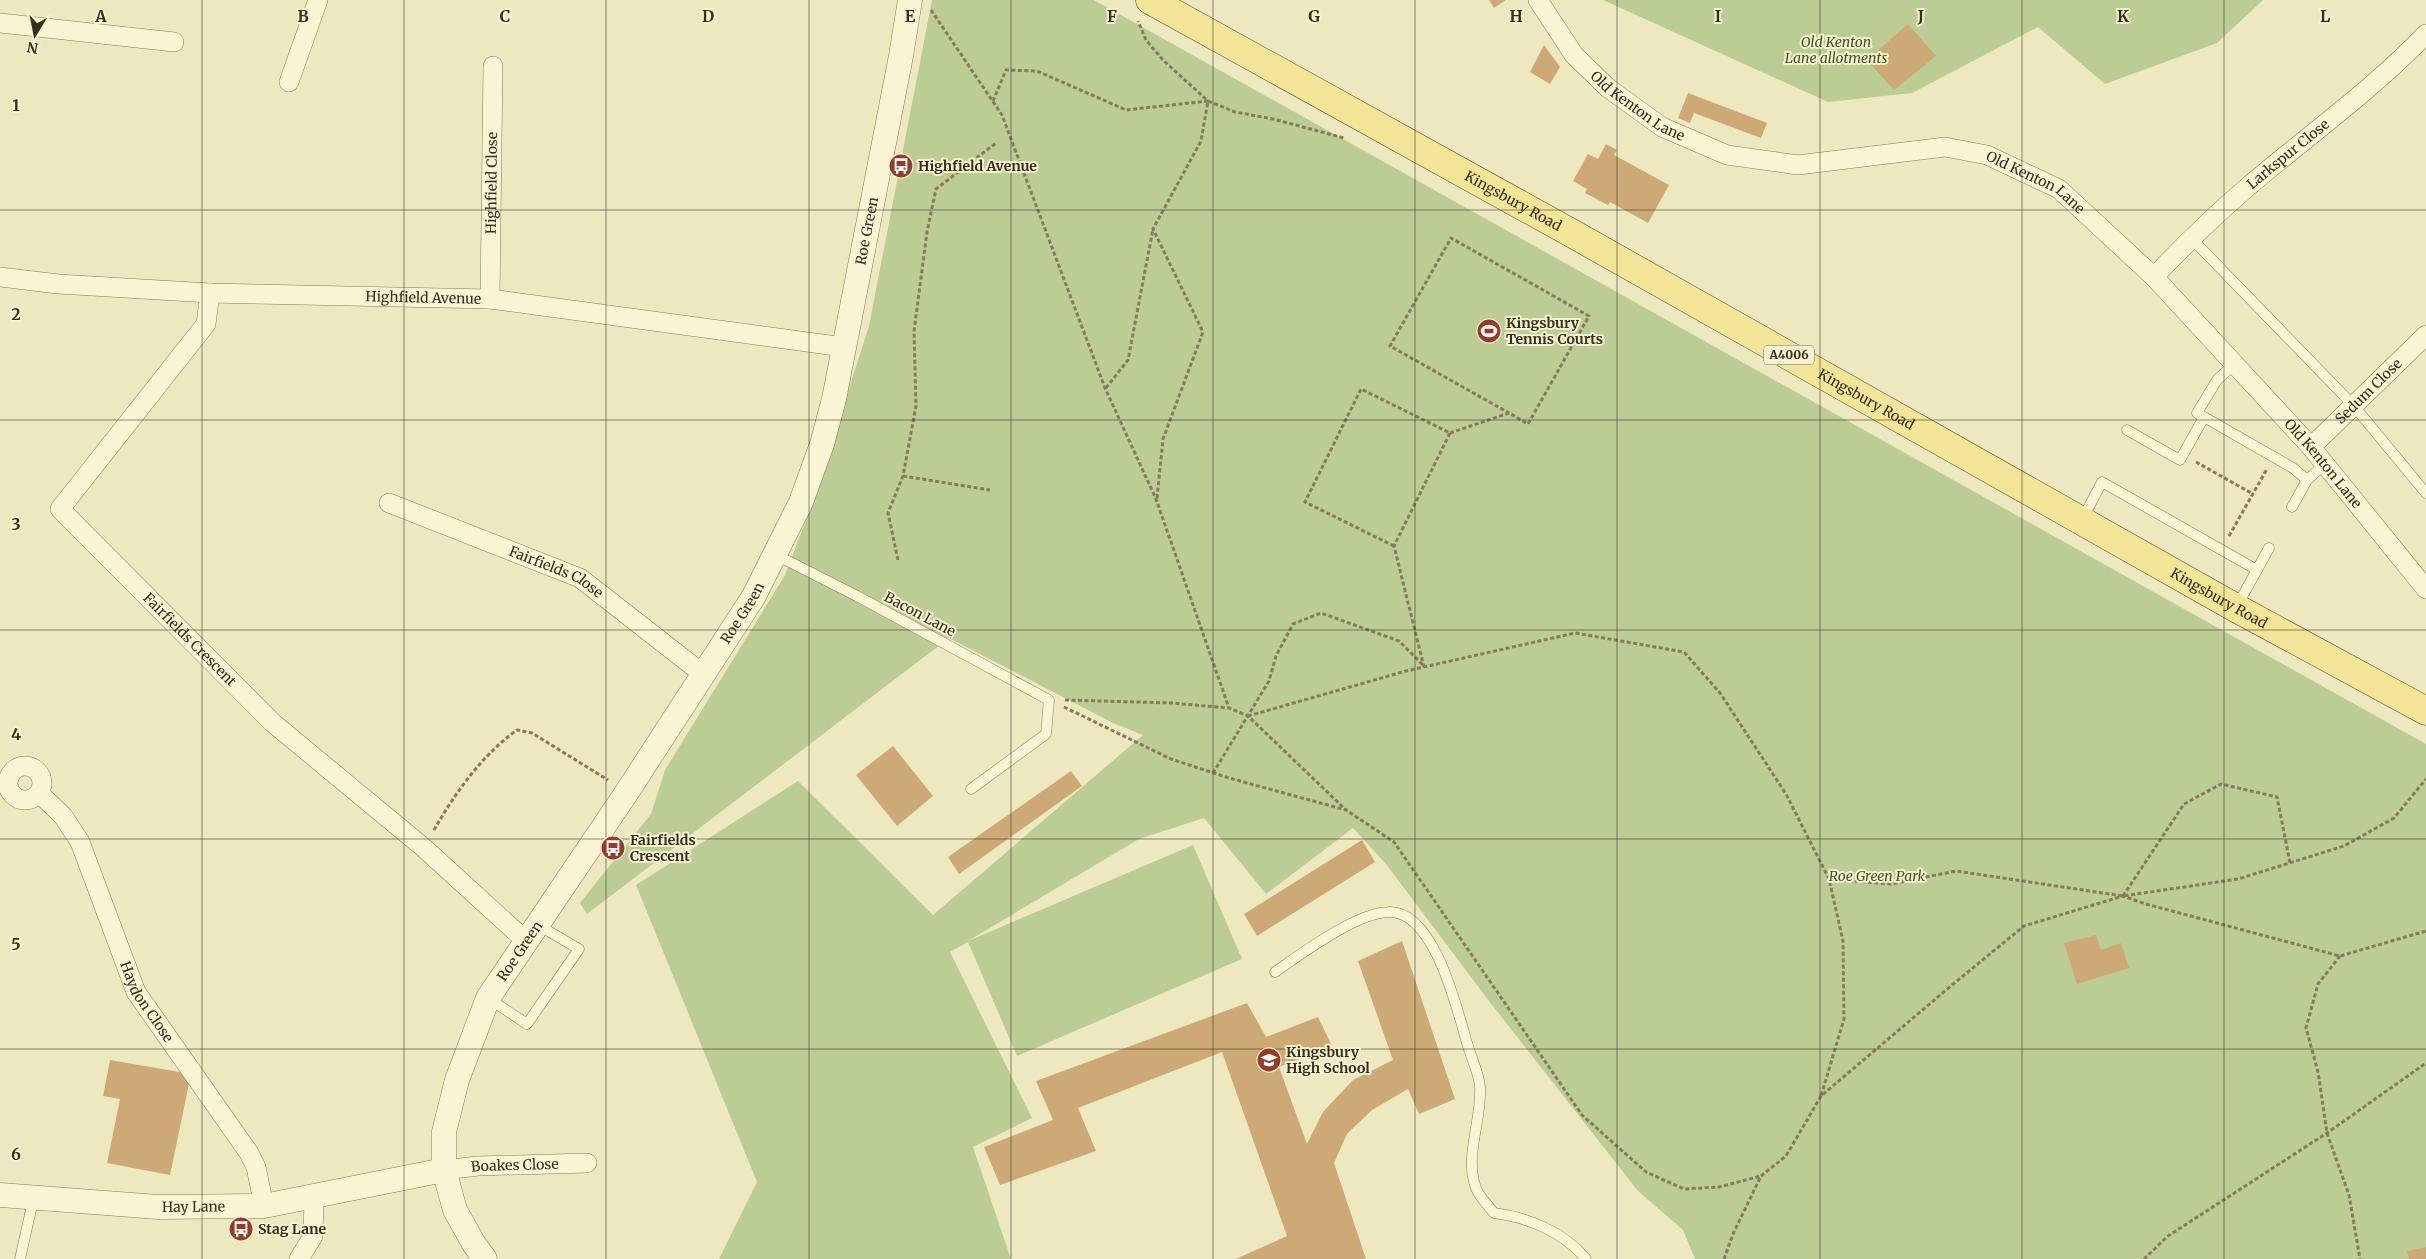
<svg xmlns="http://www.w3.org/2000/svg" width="2426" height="1259" font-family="Merriweather,serif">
  <rect width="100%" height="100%" fill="#eee8c1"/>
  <g fill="#bccc95">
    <path d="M932,0H1094L2426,744V1259H1695L1683,1230L1638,1191L1489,1001L1386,864L1353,828L1266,894L1204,818L1139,839L968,941L1193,845L1242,959L1017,1056L968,942L950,952L1032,1118L973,1147L1011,1259H719L757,1182L636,885L798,781L933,915L1143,735L1113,723L949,638L587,914L580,903L651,814L665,770L785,575L811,507L869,326Z"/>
    <path d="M1603,0H2263L2217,43L2105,84L2038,27L1912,93L1828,102Z"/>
  </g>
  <g fill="#cda976">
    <path d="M1489,0H1506L1494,8Z"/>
    <path d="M1908,24L1936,56L1894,90L1867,60Z"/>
    <path d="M1544,45L1560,67L1550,84L1530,72Z"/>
    <path d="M1688,93L1767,123L1761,138L1694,113L1690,123L1678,118Z"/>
    <path d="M1606,144L1617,150L1614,155L1669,185L1648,223L1610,202L1608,205L1585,193L1587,189L1573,181L1588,154L1598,159Z"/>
    <path d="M893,746L933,796L897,826L856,775Z"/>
    <path d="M1071,771L1082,786L959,874L948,857Z"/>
    <path d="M1362,840L1375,862L1257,936L1244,914Z"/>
    <path d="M2096,935L2101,950L2121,943L2129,968L2077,984L2064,943Z"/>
    <path d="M1402,941L1455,1099L1419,1114L1408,1089L1372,1110L1347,1134L1334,1163L1366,1259H1236L1287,1236L1222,1052L1078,1108L1096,1151L1000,1185L984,1147L1053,1120L1036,1081L1247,1003L1266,1037L1318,1017L1332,1046L1279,1067L1307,1144L1323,1112L1353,1080L1393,1060L1358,961Z"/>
    <path d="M110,1060L191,1074L170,1175L107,1163L120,1099L103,1096Z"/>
    <path d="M2426,1247V1259H2409L2407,1251Z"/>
  </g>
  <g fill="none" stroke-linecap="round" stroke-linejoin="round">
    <defs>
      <g id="service">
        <path d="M2191,238L2353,405L2426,493"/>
        <path d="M2234,364L2217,380L2197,413L2293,468L2307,480"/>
        <path d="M2127,430L2180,460L2204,417"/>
        <path d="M2292,507L2307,480L2326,463"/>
        <path d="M2082,520L2102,482L2257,570"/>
        <path d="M776,555L857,596L1049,700L1046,734L971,789"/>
        <path d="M2237,606L2269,548"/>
        <path d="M1275,972C1301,954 1356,913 1388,912C1434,909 1457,1009 1467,1043C1471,1057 1479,1073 1480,1087C1482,1120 1464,1157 1476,1188C1479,1197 1488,1205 1494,1213C1527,1217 1564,1232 1586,1259"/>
        <path d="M488,998L527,1024L579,949L538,925"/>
        <path d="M20,1259L34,1196"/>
      </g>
      <g id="minor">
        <path id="s1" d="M1538,0L1574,55L1608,88L1662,127L1727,155L1798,165L1945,147L1987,155L2059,189L2154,277L2311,447L2426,589"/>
        <path d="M0,23L174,42"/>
        <path d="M289,82L318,0"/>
        <path id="s2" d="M0,277L58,284L210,293L490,299L844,347"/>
        <path id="s3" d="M2154,277C2184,245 2216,214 2250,185C2309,135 2372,90 2426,34"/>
        <path id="s4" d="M210,293L206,324L60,509L273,723L424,848L526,941"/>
        <path id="s5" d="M490,299L493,66"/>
        <path id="s6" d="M2311,447L2426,335"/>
        <path id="s7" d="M389,503L580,578L703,674"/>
        <circle cx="25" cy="783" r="17"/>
        <path id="s8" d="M39,793L63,816L80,842L136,992L249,1153L256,1167L264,1206"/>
        <path id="s9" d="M444,1170L478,1166L587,1163"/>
        <path d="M299,1259L313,1236L314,1197"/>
      </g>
      <g id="tertiary">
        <path id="s10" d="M0,1195L158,1207L264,1206L444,1170"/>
        <path id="s11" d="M485,1259L474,1244L455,1210L444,1170V1132L457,1080L488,998L627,792L754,596L801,502L822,444L834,399L901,56L910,0"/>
      </g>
      <g id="primary">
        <path id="s12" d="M1150,0L1575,235L2236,608L2426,711"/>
      </g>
    </defs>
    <use href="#service" stroke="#887958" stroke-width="11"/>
    <use href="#minor" stroke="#887958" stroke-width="20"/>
    <use href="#tertiary" stroke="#887958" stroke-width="25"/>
    <use href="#primary" stroke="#55462d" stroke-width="29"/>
    <g stroke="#887958" stroke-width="3" stroke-dasharray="4 2.5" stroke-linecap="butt">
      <path d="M931,10L1002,115L1105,388L1156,499L1229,708L1248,716L1346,810"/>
      <path d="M993,101L1006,70L1037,71L1126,110L1208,101L1164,61L1146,40L1138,21"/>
      <path d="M1106,388L1128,360L1153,229"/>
      <path d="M1450,433L1509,413L1528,424L1589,316L1451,238L1390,346L1509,413"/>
      <path d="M2196,462L2253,494"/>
      <path d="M903,476L990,490"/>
      <path d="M1157,498L1163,439L1203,332L1153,229L1201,141L1208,101L1235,112L1273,119L1344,138"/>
      <path d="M2229,536L2267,469"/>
      <path d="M1394,546L1305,502L1361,389L1450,433L1394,546L1424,667"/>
      <path d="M898,560L888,513L903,476L916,406L914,331L927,232L936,189L996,143"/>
      <path d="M1065,700L1172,703L1228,708"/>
      <path d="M1064,707L1171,759L1229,778L1346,810L1394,842L1582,1115L1646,1172L1684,1189L1719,1187L1761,1176"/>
      <path d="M1248,716L1406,671L1575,633L1684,652L1720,693L1786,794L1829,879L1843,941L1844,1019L1821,1096"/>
      <path d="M1213,773L1269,681L1276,656L1293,624L1321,613L1399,641L1424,666"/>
      <path d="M434,830C455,793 482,755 517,730L532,733L608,780"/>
      <path d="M1829,879L1891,884L1956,871L2123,896L2238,879L2344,846L2394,818L2426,779"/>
      <path d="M2123,896L2184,804L2221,784L2277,797L2290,863"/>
      <path d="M2340,956L2318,984L2306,1028L2318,1072L2327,1133L2349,1195L2360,1259"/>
      <path d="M1724,1259L1733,1234L1761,1176L1786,1156L1821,1096L1952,985L2024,926L2123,896L2146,904L2340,956L2426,931"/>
      <path d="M2144,1259L2168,1236L2327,1133L2426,1063"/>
    </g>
    <use href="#service" stroke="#f9f4d4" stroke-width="10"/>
    <use href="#minor" stroke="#f9f4d4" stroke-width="19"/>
    <use href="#tertiary" stroke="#f9f4d4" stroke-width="24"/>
    <use href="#primary" stroke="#f2e598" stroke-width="28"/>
  </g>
  <path fill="none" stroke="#372e1d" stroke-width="1" stroke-opacity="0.55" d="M202,0V1259M404,0V1259M606,0V1259M809,0V1259M1011,0V1259M1213,0V1259M1415,0V1259M1617,0V1259M1820,0V1259M2022,0V1259M2224,0V1259M0,210H2426M0,420H2426M0,630H2426M0,839H2426M0,1049H2426"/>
  <defs>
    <symbol id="bus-disc" viewBox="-11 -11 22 22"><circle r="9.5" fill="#973a28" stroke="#f6f1d0"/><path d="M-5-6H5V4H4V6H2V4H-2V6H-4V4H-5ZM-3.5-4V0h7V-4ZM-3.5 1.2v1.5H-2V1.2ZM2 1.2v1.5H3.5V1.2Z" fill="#fff"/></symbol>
    <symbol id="stadium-disc" viewBox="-11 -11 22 22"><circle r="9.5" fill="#973a28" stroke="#f6f1d0"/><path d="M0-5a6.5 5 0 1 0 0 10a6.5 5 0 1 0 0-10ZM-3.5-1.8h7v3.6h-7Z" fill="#fff"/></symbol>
    <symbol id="school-disc" viewBox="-11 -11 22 22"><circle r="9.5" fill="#973a28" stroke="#f6f1d0"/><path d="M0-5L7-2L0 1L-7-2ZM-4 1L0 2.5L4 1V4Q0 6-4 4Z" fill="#fff"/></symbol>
  </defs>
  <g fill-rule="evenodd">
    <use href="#bus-disc" x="887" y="152" width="28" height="28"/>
    <use href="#stadium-disc" x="1475" y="317" width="28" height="28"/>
    <use href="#bus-disc" x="599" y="834" width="28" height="28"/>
    <use href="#school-disc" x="1255" y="1046" width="28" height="28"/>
    <use href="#bus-disc" x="227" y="1215" width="28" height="28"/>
  </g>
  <g text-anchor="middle" stroke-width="4" stroke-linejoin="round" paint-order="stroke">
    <rect fill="#f6f1d0" stroke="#706853" stroke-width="1" x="1764" y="345.5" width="50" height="19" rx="4"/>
    <g font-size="12" font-weight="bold" fill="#372e1d">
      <text x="1789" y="359">A4006</text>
    </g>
    <g font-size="14" font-style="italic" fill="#3f5423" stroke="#f6f1d0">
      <text x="1836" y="47">Old Kenton<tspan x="1836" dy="16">Lane allotments</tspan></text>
      <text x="1877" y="881">Roe Green Park</text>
    </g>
    <g font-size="14" fill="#372e1d" stroke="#f6f1d0">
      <text dy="5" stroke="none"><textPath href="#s1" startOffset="148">Old Kenton Lane</textPath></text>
      <text dy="5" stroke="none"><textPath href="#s3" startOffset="182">Larkspur Close</textPath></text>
      <text dy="5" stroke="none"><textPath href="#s5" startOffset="116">Highfield Close</textPath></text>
      <text dy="5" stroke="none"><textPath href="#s1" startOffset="569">Old Kenton Lane</textPath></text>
      <text dy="5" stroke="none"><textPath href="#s12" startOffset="415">Kingsbury Road</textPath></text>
      <text dy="5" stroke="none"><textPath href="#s11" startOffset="1145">Roe Green</textPath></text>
      <text dy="5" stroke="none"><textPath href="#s2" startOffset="424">Highfield Avenue</textPath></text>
      <text dy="5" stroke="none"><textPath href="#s6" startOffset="80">Sedum Close</textPath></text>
      <text dy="5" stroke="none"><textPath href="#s12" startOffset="820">Kingsbury Road</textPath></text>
      <text dy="5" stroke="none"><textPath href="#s1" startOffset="974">Old Kenton Lane</textPath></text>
      <text dy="5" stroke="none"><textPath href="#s7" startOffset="181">Fairfields Close</textPath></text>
      <text dy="5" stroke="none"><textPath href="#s12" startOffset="1225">Kingsbury Road</textPath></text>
      <text dy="5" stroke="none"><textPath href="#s11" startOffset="740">Roe Green</textPath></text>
      <text transform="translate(920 614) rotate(28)" y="5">Bacon Lane</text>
      <text dy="5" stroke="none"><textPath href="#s4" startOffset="451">Fairfields Crescent</textPath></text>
      <text dy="5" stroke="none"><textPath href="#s11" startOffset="335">Roe Green</textPath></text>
      <text dy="5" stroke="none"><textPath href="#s8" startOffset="238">Haydon Close</textPath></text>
      <text dy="5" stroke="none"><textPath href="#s9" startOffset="71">Boakes Close</textPath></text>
      <text dy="5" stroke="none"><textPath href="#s10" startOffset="194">Hay Lane</textPath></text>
    </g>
    <g font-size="14" font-weight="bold" fill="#372e1d" stroke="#f6f1d0" text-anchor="start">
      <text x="918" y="171">Highfield Avenue</text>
      <text x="1506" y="328">Kingsbury<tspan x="1506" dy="16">Tennis Courts</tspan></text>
      <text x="630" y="845">Fairfields<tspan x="630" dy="16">Crescent</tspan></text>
      <text x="1286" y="1057">Kingsbury<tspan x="1286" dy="16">High School</tspan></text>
      <text x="258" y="1234">Stag Lane</text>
    </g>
  </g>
  <g font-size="16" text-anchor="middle" font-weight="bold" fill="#372e1d" stroke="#f6f1d0" stroke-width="4" stroke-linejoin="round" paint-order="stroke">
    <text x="101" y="22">A</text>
    <text x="303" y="22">B</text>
    <text x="505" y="22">C</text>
    <text x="708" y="22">D</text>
    <text x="910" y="22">E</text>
    <text x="1112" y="22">F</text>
    <text x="1314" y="22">G</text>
    <text x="1516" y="22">H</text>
    <text x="1718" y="22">I</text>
    <text x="1921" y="22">J</text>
    <text x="2123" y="22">K</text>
    <text x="2325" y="22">L</text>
    <text x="16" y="111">1</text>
    <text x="16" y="320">2</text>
    <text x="16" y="530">3</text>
    <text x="16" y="740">4</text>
    <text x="16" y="950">5</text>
    <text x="16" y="1160">6</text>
  </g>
  <g transform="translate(35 35) rotate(190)" stroke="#f6f1d0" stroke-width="4" paint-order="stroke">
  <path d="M0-4L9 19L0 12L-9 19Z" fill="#372e1d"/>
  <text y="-8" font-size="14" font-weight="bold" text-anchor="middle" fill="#372e1d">N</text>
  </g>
</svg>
